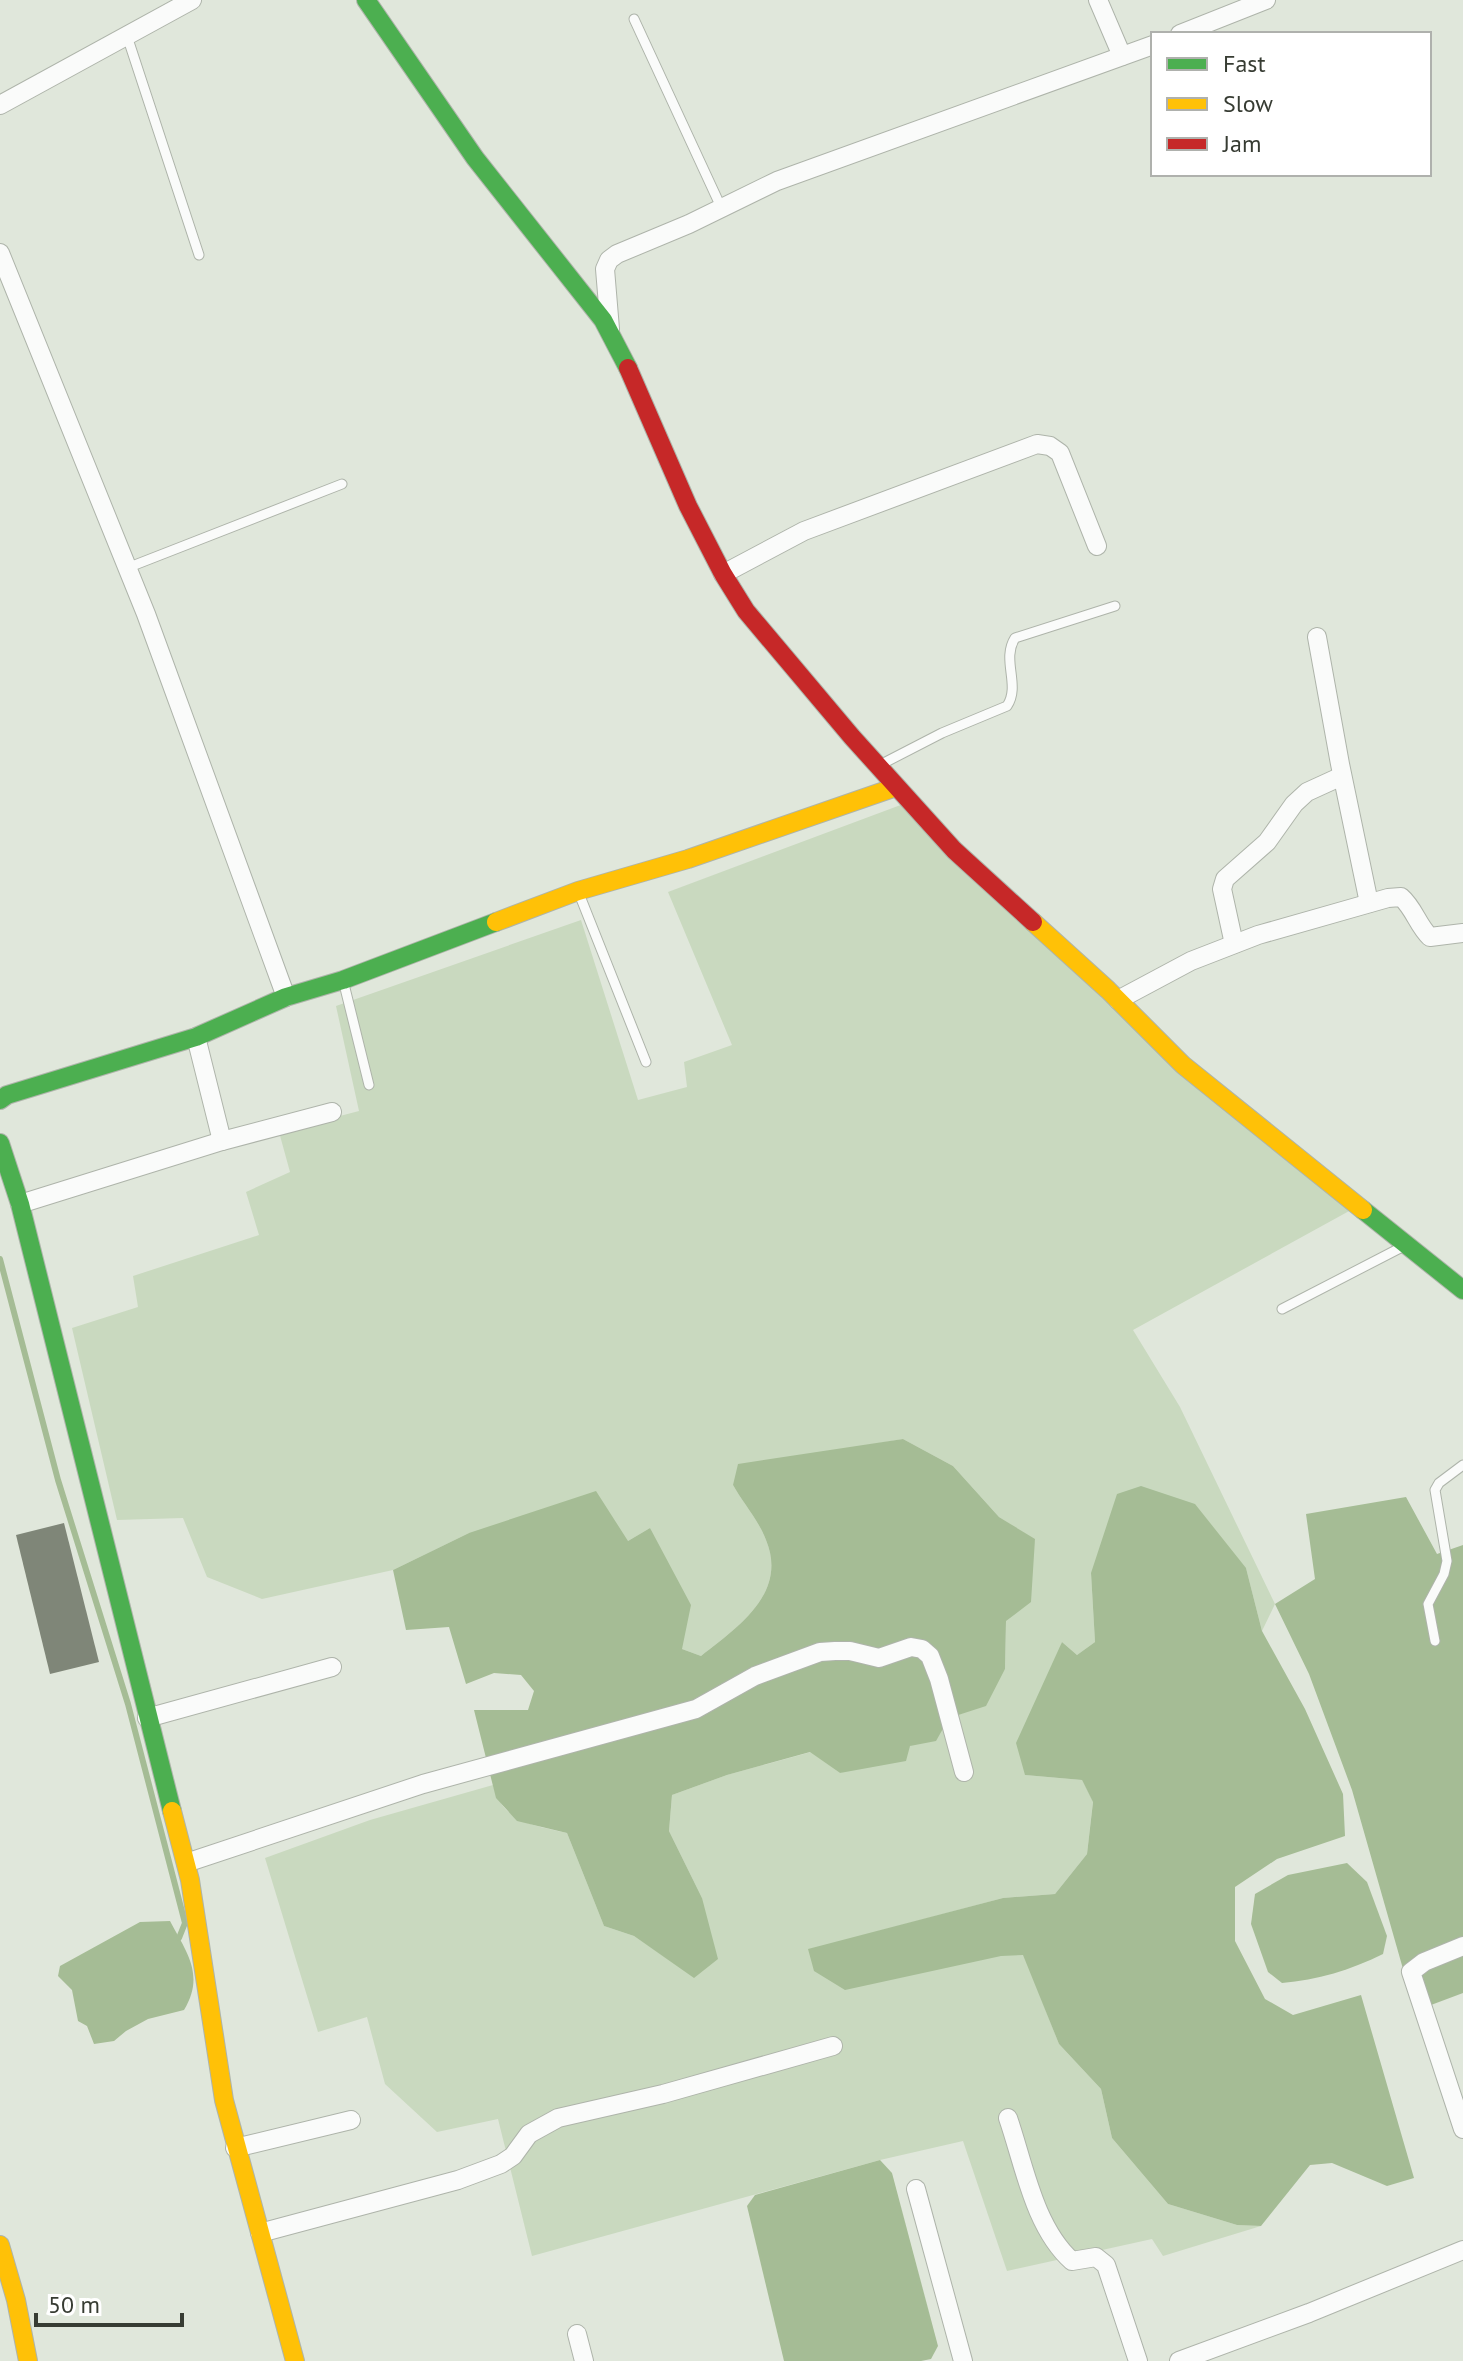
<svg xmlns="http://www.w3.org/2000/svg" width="1463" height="2361" font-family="'PT Sans',sans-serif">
  <rect width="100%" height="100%" fill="#e0e7db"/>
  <path fill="#c9d9bf" d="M906,803L1351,1210L1133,1330L1180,1407L1275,1604L1262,1631L1246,1568L1091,1573L1095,1642L1077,1655L1062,1642L1025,1775L1082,1780L1093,1801L1087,1854L1055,1894L1003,1898L808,1950L1024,1955L1059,2044L1101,2089L1112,2138L1168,2204L1237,2225L1261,2226L1163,2256L1152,2239L1007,2271L963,2141L880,2160L532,2256L498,2119L437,2132L385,2084L367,2017L318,2032L265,1858L370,1820L493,1785C503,1823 534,1825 567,1833L604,1926L634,1936L694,1977L702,1898L669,1831L672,1795L727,1775L811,1752L840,1773L910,1746L949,1718L1005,1669L1006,1621L1035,1540L999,1517L953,1466L903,1439L827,1452L733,1485C743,1503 759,1521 766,1540C788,1593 738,1627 701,1656L682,1649L650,1528L628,1541L469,1533L393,1570L262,1599L207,1577L183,1518L117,1520L72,1328L138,1307L133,1276L259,1235L246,1192L290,1172L279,1132L359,1111L336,1006L581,920L638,1100L687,1087L684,1062L732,1045L668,892Z"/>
  <g fill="#a5bc95">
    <path d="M903,1439L953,1466L999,1517L1035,1539L1031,1602L1006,1621L1005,1669L986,1706L949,1718L936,1741L910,1746L906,1761L840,1773L810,1752L727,1775L672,1795L669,1831L702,1898L718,1959L694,1978L634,1936L604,1926L567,1833L517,1821L496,1798L474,1710H528L534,1691L521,1675L494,1673L466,1684L449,1627L406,1630L393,1570L469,1533L596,1491L628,1541L650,1528L691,1605L682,1649L701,1656C738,1627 788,1593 766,1540C759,1521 743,1503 733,1485L738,1464Z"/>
    <path d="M1141,1486L1195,1504L1246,1568L1262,1631L1305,1709L1343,1794L1345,1836L1277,1859L1235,1887V1941L1265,1999L1293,2015L1361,1995L1414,2178L1387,2186L1332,2163L1310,2165L1261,2226L1237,2225L1168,2204L1112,2138L1101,2089L1059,2044L1023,1955L1001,1956L845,1990L814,1971L808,1949L1003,1898L1055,1894L1087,1854L1093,1802L1082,1780L1025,1775L1016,1743L1062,1642L1077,1655L1095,1642L1091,1573L1117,1494Z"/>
    <path d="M1406,1497L1437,1554L1463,1545V1993L1415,2011L1352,1790L1309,1674L1275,1604L1315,1579L1306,1514Z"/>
    <path d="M1347,1863L1367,1882L1387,1936L1383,1954C1351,1970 1317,1980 1282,1983L1268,1972L1251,1924L1255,1894L1288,1875Z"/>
    <path d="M170,1921C187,1953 205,1975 184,2010L148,2019L126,2031L114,2041L94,2044L87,2026L78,2021L72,1990L58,1976L60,1966L140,1922Z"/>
    <path d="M880,2160L892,2173L938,2346L931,2359L921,2361H784L747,2206L755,2195Z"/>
  </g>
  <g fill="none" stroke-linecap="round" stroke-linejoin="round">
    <path stroke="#a5bc95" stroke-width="6" d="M0,1259L58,1480L128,1704L185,1923L179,1938"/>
  </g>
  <path fill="#7f8678" d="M64,1523L99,1662L50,1674L16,1535Z"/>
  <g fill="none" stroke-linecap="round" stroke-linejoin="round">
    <defs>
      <g id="lane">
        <path d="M634,19L721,207"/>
        <path d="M127,36L199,255"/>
        <path d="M127,568L342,484"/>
        <path d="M878,766L942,733L1007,706C1021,685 1001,660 1015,638L1115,606"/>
        <path d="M578,891L646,1062"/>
        <path d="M343,980L369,1085"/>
        <path d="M1282,1309L1404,1246"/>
        <path d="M1435,1641L1428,1604L1444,1574L1447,1561L1435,1490L1439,1483L1463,1465"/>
      </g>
      <g id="street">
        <path d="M1098,0L1122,56"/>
        <path d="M1180,34L1266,0"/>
        <path d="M0,105L192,0"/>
        <path d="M0,253L146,614L286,997"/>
        <path d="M610,329L605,269L609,260L617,254L689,224L777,181L1153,45"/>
        <path d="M723,574L804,531L1037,444L1050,446L1060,453L1097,546"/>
        <path d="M1317,637L1340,764L1369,903"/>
        <path d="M1234,944L1222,889L1225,879L1267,842L1294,804L1307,792L1342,776"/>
        <path d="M1118,1000L1191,961L1258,935L1388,898L1401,897C1414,908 1418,926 1430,937L1463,933"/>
        <path d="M196,1037L222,1141"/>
        <path d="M20,1204L222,1141L332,1112"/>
        <path d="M147,1718L332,1667"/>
        <path d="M186,1863L423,1784L696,1709L755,1676L820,1652L835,1651H850L879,1658L911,1647L922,1649L930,1656L939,1679L964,1772"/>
        <path d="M1463,1946L1424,1962L1411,1972L1463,2129"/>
        <path d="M1008,2118C1024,2164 1034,2227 1072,2261L1096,2257L1106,2265L1138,2361"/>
        <path d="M235,2148L351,2120"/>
        <path d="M916,2189L963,2361"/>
        <path d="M260,2233L458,2180L501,2164L513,2156L529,2134L558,2118L663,2094L833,2046"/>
        <path d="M577,2334L584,2361"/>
        <path d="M1179,2361L1309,2313L1463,2250"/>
      </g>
      <g id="fast">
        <path d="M366,0L475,158L603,320L628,368"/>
        <path d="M0,1100L7,1095L196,1037L286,997L343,980L496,922"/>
        <path d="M0,1143L20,1204L172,1811"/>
        <path d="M1363,1210L1463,1290"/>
      </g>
      <g id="slow">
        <path d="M496,922L578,891L688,859L896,787"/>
        <path d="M1033,922L1108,990L1183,1065L1363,1210"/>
        <path d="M172,1811L190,1880L224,2100L295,2361"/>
        <path d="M0,2245L16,2300L28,2361"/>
      </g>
      <path id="jam" d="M628,368L688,506L723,574L746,611L852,737L954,850L1033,922"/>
    </defs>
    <use href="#lane" stroke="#aeb4aa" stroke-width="11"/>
    <use href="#street" stroke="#aeb4aa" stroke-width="20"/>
    <use href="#fast" stroke="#aeb4aa" stroke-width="20"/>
    <use href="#slow" stroke="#aeb4aa" stroke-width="20"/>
    <use href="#jam" stroke="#aeb4aa" stroke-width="20"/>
    <use href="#lane" stroke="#fafbfa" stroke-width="9"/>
    <use href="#street" stroke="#fafbfa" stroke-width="18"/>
    <use href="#fast" stroke="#4caf50" stroke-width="18"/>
    <use href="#slow" stroke="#ffc107" stroke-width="18"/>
    <use href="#jam" stroke="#c62828" stroke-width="18"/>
  </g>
  <rect x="1151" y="32" width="280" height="144" fill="#ffffff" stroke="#afb1ad" stroke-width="2"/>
  <rect x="1167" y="58" width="40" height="12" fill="#4caf50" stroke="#afb1ad" stroke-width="2"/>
  <text x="1223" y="72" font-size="24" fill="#373c33">Fast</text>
  <rect x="1167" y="98" width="40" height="12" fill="#ffc107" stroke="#afb1ad" stroke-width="2"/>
  <text x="1223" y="112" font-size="24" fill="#373c33">Slow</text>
  <rect x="1167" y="138" width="40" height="12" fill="#c62828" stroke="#afb1ad" stroke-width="2"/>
  <text x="1223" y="152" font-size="24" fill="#373c33">Jam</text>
  <path d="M36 2313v12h146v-12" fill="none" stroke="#373c33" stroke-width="4"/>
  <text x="48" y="2313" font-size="24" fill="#373c33" stroke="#ffffff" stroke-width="6" paint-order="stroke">50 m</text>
</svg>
